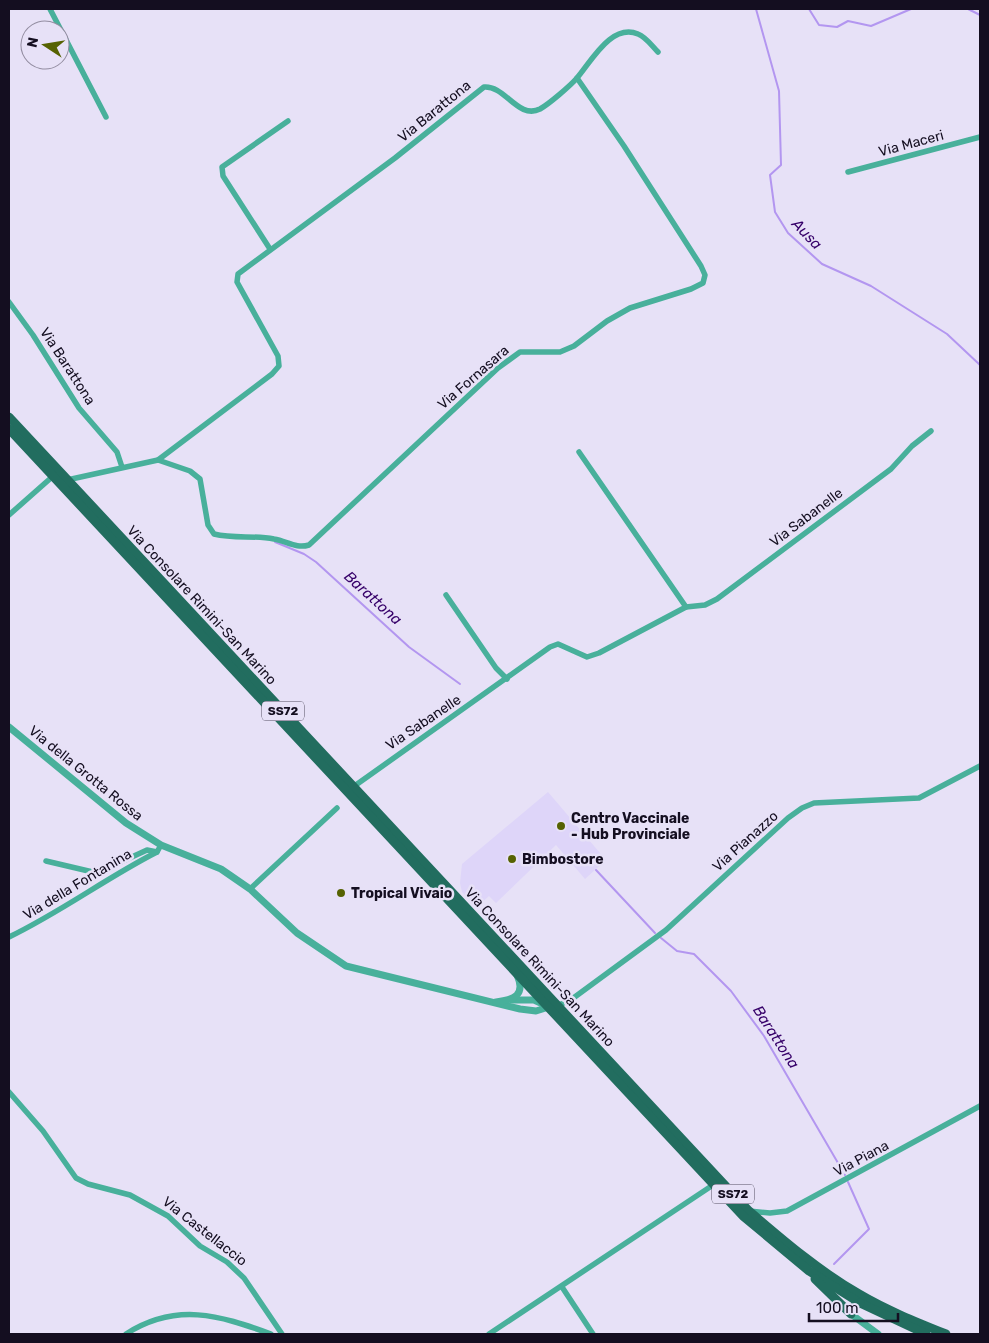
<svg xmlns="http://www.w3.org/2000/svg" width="989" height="1343" font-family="Rubik,sans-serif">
  <rect width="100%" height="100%" fill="#e7e1f7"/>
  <path fill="#ded5f9" d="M548,792L606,860L585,879L556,845L496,903L489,896L477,907L462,892L460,883L462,864Z"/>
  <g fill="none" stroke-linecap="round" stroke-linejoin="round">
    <g stroke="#b396f0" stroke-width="2">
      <path d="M756,9L779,91L781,165L770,175L775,212L788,233L822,264L871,286L947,334L980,365"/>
      <path d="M809,9L819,25L837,27L848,21L871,26L911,9"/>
      <path d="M968,9L980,15"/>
      <path d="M275,542L304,554L316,562L409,647L460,684"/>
      <path d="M596,870L655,933"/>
      <path d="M661,938L677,951L694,954L731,991L764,1036L845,1175"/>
      <path d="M834,1264L869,1229L848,1182"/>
    </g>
    <g stroke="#48b09b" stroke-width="5.5">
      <path d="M50,9L106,117"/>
      <path d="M848,172L980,137"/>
      <path d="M270,249L223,176L222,167L288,121"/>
      <path d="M9,302L33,335L79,408L117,452L122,467"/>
      <path d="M579,452L686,607"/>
      <path d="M158,460L190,471L200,479L208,525L214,534C234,539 254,535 274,539C287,541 296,549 309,545L498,368L520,352H560L574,346L607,321L630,308L691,289L703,283L705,275L701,266L624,146L577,78"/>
      <path d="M67,480L158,460L272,374L279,366L278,356L237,282L238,274L395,158L484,87C505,85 518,120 540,109C549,104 570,86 577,78C591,62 611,23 638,34C646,37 652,46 658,52"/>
      <path d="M9,515L52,477L55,478"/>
      <path d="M446,595L496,668L507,679"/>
      <path d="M353,787L550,647L558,644L587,657L599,653L686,607L705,605L717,599L891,469L912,446L931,431"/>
      <path d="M46,861L97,873L147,850L157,852"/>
      <path d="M250,889L337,808"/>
      <path d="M9,937C61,912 106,878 157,852L161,845"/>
      <path d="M557,1006L572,999L666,930L788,818L802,808L814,803L919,798L980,766"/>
      <path d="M9,1092L43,1131L76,1178L88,1184L130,1195L168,1216L200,1246L227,1262L244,1278L282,1334"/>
      <path d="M749,1211L770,1213L787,1211L980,1106"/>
      <path d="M562,1287L593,1334"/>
      <path d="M126,1334C176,1302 219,1315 271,1334"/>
      <path d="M489,1334L713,1185"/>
    </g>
    <g stroke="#48b09b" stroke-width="7">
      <path d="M9,727L126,823L161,845L221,869L250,889L297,933L346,966L520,1009L536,1011L552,1006"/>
      <path d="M512,1000H534L545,1005"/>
      <path d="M496,1002C514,1000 526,995 517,975"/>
      <path d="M851,1314L878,1334"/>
    </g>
    <g stroke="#226d5f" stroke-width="9">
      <path d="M9,417L749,1211C784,1241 819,1271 859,1294C886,1310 916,1322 946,1334"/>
      <path d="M9,429L743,1216L809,1271L860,1303L926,1334"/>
      <path d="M815,1279L851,1314L855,1305L860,1303"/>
    </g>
  </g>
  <g fill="#566202" stroke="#e7e1f7" stroke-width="2">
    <circle cx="561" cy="826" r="5"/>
    <circle cx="512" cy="859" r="5"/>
    <circle cx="341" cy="893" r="5"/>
  </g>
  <g text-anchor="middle" stroke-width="5" stroke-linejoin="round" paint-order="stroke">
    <g fill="#e7e1f7" stroke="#534d60" stroke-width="1">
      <rect x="262" y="701.5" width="42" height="19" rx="4"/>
      <rect x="712" y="1184.5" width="42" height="19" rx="4"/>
    </g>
    <g font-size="12" font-weight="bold" fill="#140e20">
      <text x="283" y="715">SS72</text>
      <text x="733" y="1198">SS72</text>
    </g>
    <g font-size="14" fill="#140e20" stroke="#e7e1f7">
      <text transform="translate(434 111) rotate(-39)" y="5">Via Barattona</text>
      <text transform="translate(911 143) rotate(-15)" y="5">Via Maceri</text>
      <text transform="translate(68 366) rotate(57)" y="5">Via Barattona</text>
      <text transform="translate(473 377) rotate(-41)" y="5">Via Fornasara</text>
      <text transform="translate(806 517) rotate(-37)" y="5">Via Sabanelle</text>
      <text transform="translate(202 605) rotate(47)" y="5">Via Consolare Rimini-San Marino</text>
      <text transform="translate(423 722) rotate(-34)" y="5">Via Sabanelle</text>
      <text transform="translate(86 773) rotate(39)" y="5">Via della Grotta Rossa</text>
      <text transform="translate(745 841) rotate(-42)" y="5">Via Pianazzo</text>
      <text transform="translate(77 884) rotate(-31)" y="5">Via della Fontanina</text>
      <text transform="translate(540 967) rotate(47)" y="5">Via Consolare Rimini-San Marino</text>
      <text transform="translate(861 1158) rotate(-28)" y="5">Via Piana</text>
      <text transform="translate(205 1231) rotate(38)" y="5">Via Castellaccio</text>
    </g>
    <g font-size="14" font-weight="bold" fill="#140e20" stroke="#e7e1f7" text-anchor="start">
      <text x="571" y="823">Centro Vaccinale<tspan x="571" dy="16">- Hub Provinciale</tspan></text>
      <text x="522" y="864">Bimbostore</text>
      <text x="351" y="898">Tropical Vivaio</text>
    </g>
    <g font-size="15" font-style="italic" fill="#360069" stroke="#e7e1f7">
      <text transform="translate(807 234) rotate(46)" y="5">Ausa</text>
      <text transform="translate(373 598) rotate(42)" y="5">Barattona</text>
      <text transform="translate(776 1037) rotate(57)" y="5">Barattona</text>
    </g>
  </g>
  <rect width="989" height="1343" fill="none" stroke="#140e20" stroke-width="20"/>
  <g transform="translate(45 45) rotate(282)"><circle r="24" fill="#e7e1f7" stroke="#938da1"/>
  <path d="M0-4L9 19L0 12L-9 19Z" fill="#566202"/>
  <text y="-8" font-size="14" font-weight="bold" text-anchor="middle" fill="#140e20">N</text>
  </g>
  <path d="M809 1313v8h89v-8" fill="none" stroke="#140e20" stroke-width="2.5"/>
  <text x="816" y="1313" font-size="15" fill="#140e20" stroke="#e7e1f7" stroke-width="4" paint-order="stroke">100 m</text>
</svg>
